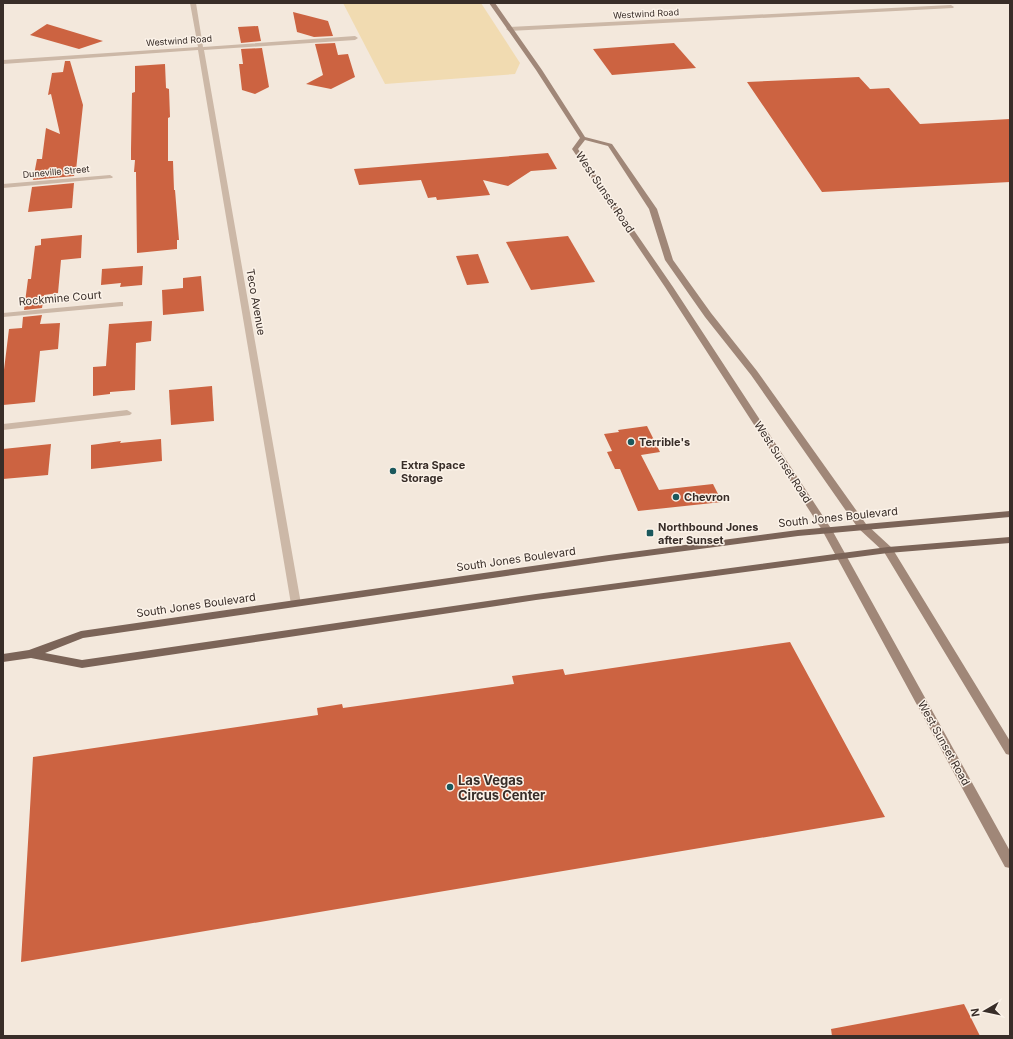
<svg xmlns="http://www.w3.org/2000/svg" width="1013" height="1039" font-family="Inter,sans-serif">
  <rect width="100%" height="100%" fill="#f3e8dc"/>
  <path fill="#f1dbb1" d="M343,3H481L520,63L515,74L385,84Z"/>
  <g fill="#cc6341">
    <path d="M293,12L328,21L333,36L314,37L297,32Z"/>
    <path d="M47,24L103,41L79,49L30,35Z"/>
    <path d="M258,26L261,41L241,43L238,27Z"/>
    <path d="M335,43L338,55L348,54L355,77L331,89L306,84L323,75L315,44Z"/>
    <path d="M674,43L696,68L612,75L593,49Z"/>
    <path d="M262,48L269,87L255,94L242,90L239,64H243L241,49Z"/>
    <path d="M65,61H70L83,105L76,170L75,171L74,176L33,180L37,159H42L46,128L60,134L51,94L48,95L52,73L63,72Z"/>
    <path d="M165,64L166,88L169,89L170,117L168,118V161H173L174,190H175L179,240H177V249L137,253L136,172H134L135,160H131V149L132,93L135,92V66Z"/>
    <path d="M859,77L870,89L889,88L920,124L1010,119V182L822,192L747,82Z"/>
    <path d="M548,153L557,169L531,171L508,186L483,180L490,195L437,200L436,197L428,198L421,180L359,185L354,169Z"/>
    <path d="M74,183L72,208L28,212L32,187Z"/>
    <path d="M82,235L81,258L61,260L58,293L44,295L42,308L24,310L28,279H31L35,246L41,245V239Z"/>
    <path d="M568,236L595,282L531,290L506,242Z"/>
    <path d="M478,254L489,283L467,285L456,256Z"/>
    <path d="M143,266L142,285L120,287L121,283L101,285L102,269Z"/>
    <path d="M201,276L204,311L163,315L162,290L183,288V278Z"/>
    <path d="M42,315L40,324L60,323L58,349L40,351L35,402L3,405V378L9,329L22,328L23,317Z"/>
    <path d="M152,321L151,341L136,343L135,390L110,392V394L93,396V367L106,366L109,324Z"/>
    <path d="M212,386L214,421L171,425L169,390Z"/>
    <path d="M647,426L660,452L641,455L659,490L713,484L722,502L638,511L620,469H615L607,452L612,451L604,434L619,432L618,430Z"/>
    <path d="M161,439L162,461L91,469V445L121,441L120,443Z"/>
    <path d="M51,444L48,475L3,479V449Z"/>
    <path d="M790,642L885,817L21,962L33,757L318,715L317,708L342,704L343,708L514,684L512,676L563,669L565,675Z"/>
    <path d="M964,1004L980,1036H832L831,1029Z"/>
  </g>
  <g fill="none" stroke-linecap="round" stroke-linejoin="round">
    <g fill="#ccb8a7" fill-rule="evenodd">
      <path d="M190,3H196L203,47L355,36L358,38L355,40L204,50L301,604L300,606H292L291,604L198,50L3,64V60L198,47Z"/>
      <path d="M951,5L954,7L953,8L509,31L506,29L509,27Z"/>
      <path d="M110,175L113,177L112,178L3,188V184Z"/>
      <path d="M120,302H123V306L3,317V313Z"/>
      <path d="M127,410L132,413L130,415L3,430V424Z"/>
    </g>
    <path fill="#a08778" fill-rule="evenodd" d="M489,3H495L542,70L585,137L612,144L657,209L673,260L711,313L757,371L866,524L892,548L1010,741V755L1006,754L884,552L858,528L751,375L705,317L665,260L649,209L608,146L585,140L578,149L673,287L832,530L1010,851V868L1005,867L822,530L665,287L572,149L580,138L536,70Z"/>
    <path fill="#7b6458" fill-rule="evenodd" d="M1010,511V517L798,536L609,561L83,638L45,653L82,660L536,594L842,553L888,547L1010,537V543L888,553L842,559L536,600L82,668L31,658L3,662V654L29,650L81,631L609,555L798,530Z"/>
  </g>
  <g fill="#1b585c" stroke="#fbf2e8" stroke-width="1.5">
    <circle cx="631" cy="442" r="4"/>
    <circle cx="393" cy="471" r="4"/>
    <circle cx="676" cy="497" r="4"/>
    <rect x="646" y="529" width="8" height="8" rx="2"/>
    <circle cx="450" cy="787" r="4"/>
  </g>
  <g text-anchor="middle" stroke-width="3" stroke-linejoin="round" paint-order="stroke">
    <g font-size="9" fill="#382d28" stroke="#fbf2e8">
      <text transform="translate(646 14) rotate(-3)" y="3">Westwind Road</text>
      <text transform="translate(179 41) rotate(-4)" y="3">Westwind Road</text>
      <text transform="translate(56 172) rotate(-5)" y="3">Duneville Street</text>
    </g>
    <g font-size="11" fill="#382d28" stroke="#fbf2e8">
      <text transform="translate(605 192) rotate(56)" y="4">West Sunset Road</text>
      <text transform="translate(60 298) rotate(-5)" y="4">Rockmine Court</text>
      <text transform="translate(256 302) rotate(80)" y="4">Teco Avenue</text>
      <text transform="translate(783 462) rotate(57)" y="4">West Sunset Road</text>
      <text transform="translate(838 517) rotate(-6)" y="4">South Jones Boulevard</text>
      <text transform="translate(516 559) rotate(-8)" y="4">South Jones Boulevard</text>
      <text transform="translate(196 605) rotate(-8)" y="4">South Jones Boulevard</text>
      <text transform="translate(944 743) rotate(61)" y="4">West Sunset Road</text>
    </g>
    <g font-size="11" font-weight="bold" fill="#382d28" stroke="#fbf2e8" text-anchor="start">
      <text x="639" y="446">Terrible's</text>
      <text x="401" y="469">Extra Space<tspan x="401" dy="13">Storage</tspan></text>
      <text x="684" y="501">Chevron</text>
      <text x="658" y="531">Northbound Jones<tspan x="658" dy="13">after Sunset</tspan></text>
    </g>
    <g font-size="13" font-weight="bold" fill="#382d28" stroke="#fbf2e8" text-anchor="start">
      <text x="458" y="785">Las Vegas<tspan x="458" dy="15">Circus Center</tspan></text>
    </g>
  </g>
  <rect width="1013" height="1039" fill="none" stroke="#382d28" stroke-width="8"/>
  <g transform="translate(985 1011) rotate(261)" stroke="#fbf2e8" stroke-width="3" paint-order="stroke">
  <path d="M0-3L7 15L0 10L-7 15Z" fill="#382d28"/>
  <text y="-6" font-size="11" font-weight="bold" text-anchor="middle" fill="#382d28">N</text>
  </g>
</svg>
